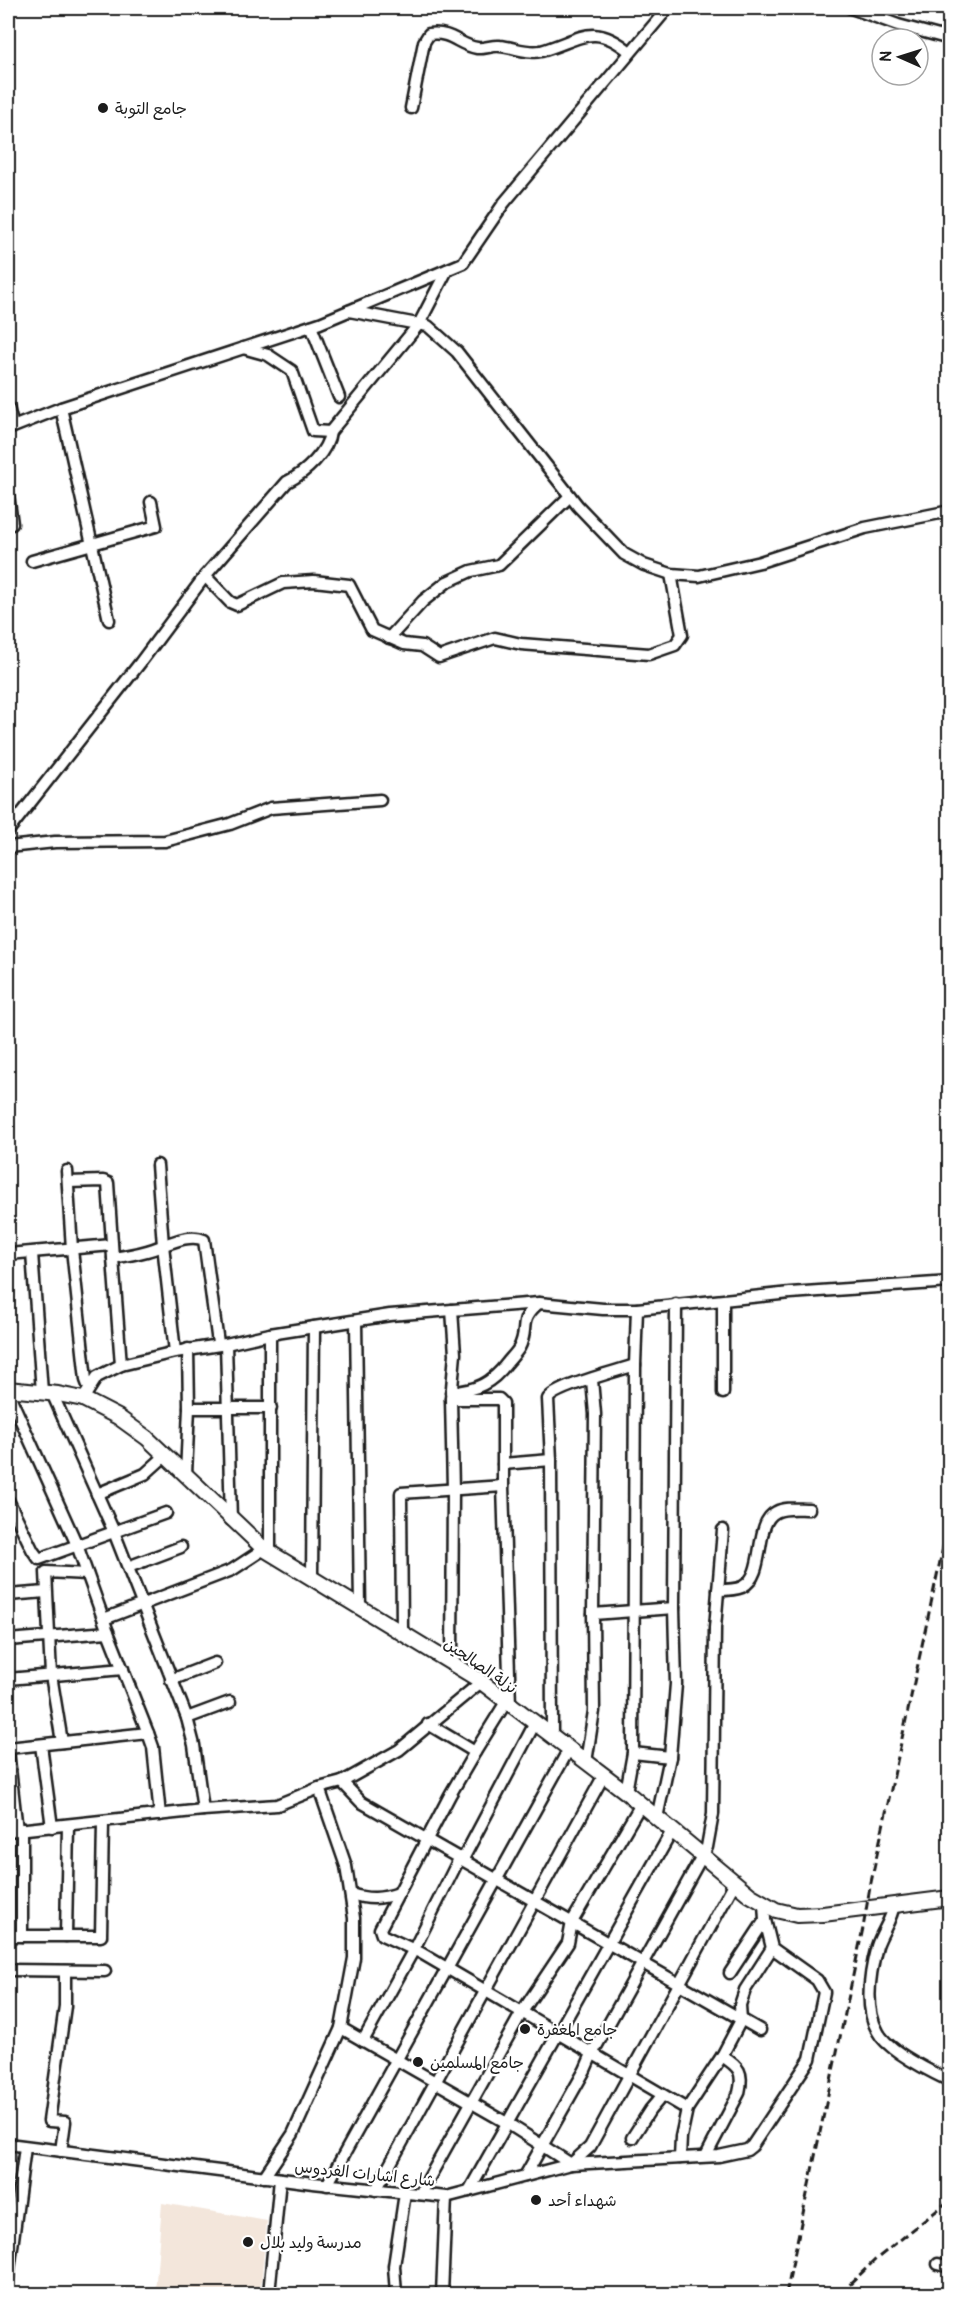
<svg xmlns="http://www.w3.org/2000/svg" width="957" height="2302" font-family="Pangolin,'Playpen Sans Arabic',sans-serif">
  <rect width="100%" height="100%" fill="#fff"/>
  <filter id="ink" filterUnits="userSpaceOnUse"><feTurbulence type="fractalNoise" baseFrequency=".0167" numOctaves="2"/><feDisplacementMap in="SourceGraphic" scale="12" xChannelSelector="R" yChannelSelector="G"/><feConvolveMatrix kernelMatrix="1 2 1 2 8 2 1 2 1" color-interpolation-filters="sRGB"/></filter>
  <g filter="url(#ink)">
    <path fill="#f3e6db" d="M162,2203L267,2221L260,2294H155Z"/>
    <g fill="none" stroke-linecap="round" stroke-linejoin="round">
      <defs>
        <g id="minor">
          <path d="M851,8L898,25L950,39"/>
          <path d="M411,108L424,42L429,34C452,31 458,45 477,48C484,49 492,45 500,46C513,47 527,54 541,51C580,40 593,21 630,52"/>
          <path d="M349,311L428,326L457,352L578,506L624,554L644,565L671,574L699,576L760,562L865,528L950,511"/>
          <path d="M311,326L339,397"/>
          <path d="M243,348L268,355L292,371L313,431L330,432"/>
          <path d="M8,407L13,427"/>
          <path d="M61,408L109,620"/>
          <path d="M8,429L61,408L320,323L463,263L504,203L668,8"/>
          <path d="M8,494L12,524"/>
          <path d="M32,561L156,526L151,502"/>
          <path d="M205,576L230,602L237,605L283,583L314,581L349,585L372,630L404,644L422,646L439,657L495,638L521,644L649,654L675,645L682,635L671,574"/>
          <path d="M389,638L423,601L447,582L471,571L499,565L570,496"/>
          <path d="M8,831L140,663L205,576L287,482C305,473 328,452 330,432L419,324L447,270"/>
          <path d="M8,847L55,842L165,841L230,824L271,808L380,800"/>
          <path d="M157,1165L163,1245L175,1352"/>
          <path d="M67,1171L72,1249L86,1380L89,1388"/>
          <path d="M68,1182L103,1181L108,1183L113,1258"/>
          <path d="M32,1253L42,1392"/>
          <path d="M8,1254L112,1245"/>
          <path d="M356,1321L360,1607"/>
          <path d="M270,1334V1553"/>
          <path d="M226,1344L231,1520"/>
          <path d="M121,1365L113,1258C125,1256 136,1254 147,1251C163,1247 188,1232 204,1240L218,1343"/>
          <path d="M8,1392L77,1545L108,1632L148,1733L153,1747L160,1815"/>
          <path d="M451,1392C476,1391 492,1383 507,1363C511,1358 516,1353 519,1348C530,1327 516,1322 539,1303"/>
          <path d="M52,1393L114,1532L187,1718L194,1745L203,1810"/>
          <path d="M723,1393V1301"/>
          <path d="M83,1399L97,1377L121,1365L175,1352L226,1344L270,1334L390,1315L539,1303L603,1309H637L790,1293L950,1282"/>
          <path d="M451,1399L455,1354L452,1310"/>
          <path d="M189,1408H271"/>
          <path d="M503,1464L551,1460"/>
          <path d="M186,1474L189,1408L188,1349"/>
          <path d="M97,1494L145,1474L166,1455"/>
          <path d="M8,1500L33,1551L39,1559L166,1513"/>
          <path d="M128,1567L181,1547"/>
          <path d="M312,1578L314,1327"/>
          <path d="M718,1590C726,1590 735,1590 742,1587C767,1575 753,1523 776,1512C785,1507 798,1509 809,1509"/>
          <path d="M8,1595L46,1592"/>
          <path d="M593,1614L674,1608"/>
          <path d="M104,1619L232,1570L264,1549"/>
          <path d="M402,1633L401,1493L503,1486"/>
          <path d="M8,1640L108,1632"/>
          <path d="M452,1663L453,1489L451,1399H499L503,1403V1486L510,1705"/>
          <path d="M8,1679L123,1669"/>
          <path d="M171,1680L215,1663"/>
          <path d="M187,1718L230,1702"/>
          <path d="M428,1724L475,1752L450,1795L380,1929L382,1935L421,1953L687,2109"/>
          <path d="M552,1736L551,1460L548,1399C554,1387 618,1371 635,1365"/>
          <path d="M62,1742L51,1675L46,1572L87,1574"/>
          <path d="M41,1745L52,1827"/>
          <path d="M8,1748L148,1733"/>
          <path d="M8,1751L17,1830"/>
          <path d="M475,1752L506,1702"/>
          <path d="M633,1753L670,1757"/>
          <path d="M586,1762L594,1711L593,1614L595,1414L592,1380"/>
          <path d="M342,1782L361,1802L760,2030"/>
          <path d="M626,1792L633,1753L635,1365L637,1309"/>
          <path d="M657,1818L670,1757L676,1684L674,1608L676,1304"/>
          <path d="M8,1831L203,1810L277,1805L319,1788L342,1782L399,1750L481,1682"/>
          <path d="M463,1859L535,1723"/>
          <path d="M351,1894C369,1900 381,1899 399,1893"/>
          <path d="M894,1904C892,1920 882,1931 877,1946C870,1972 864,2008 878,2032C887,2050 931,2072 950,2081"/>
          <path d="M8,1936H101L103,1822"/>
          <path d="M22,1936V1829"/>
          <path d="M66,1936L68,1825"/>
          <path d="M8,1970L105,1971"/>
          <path d="M730,1973L765,1920"/>
          <path d="M341,2028L507,2123L571,2164L719,2156L747,2150L752,2146L810,2059L824,1992L817,1980L772,1948L765,1920L764,1903"/>
          <path d="M363,2041L414,1949L460,1857"/>
          <path d="M632,2138L650,2110L662,2096"/>
          <path d="M8,2144L313,2183L446,2197L571,2164L590,2147L735,1882"/>
          <path d="M61,2151L65,2122L49,2121L65,2006V1971"/>
          <path d="M706,2156L739,2093C744,2072 739,2067 722,2056"/>
          <path d="M680,2158L681,2137L687,2109L722,2056L741,2020L740,2005L745,1990L772,1948"/>
          <path d="M525,2176L585,2070L592,2054L707,1847L713,1814L715,1628L723,1530"/>
          <path d="M264,2177L293,2134L341,2028L354,1958V1918L346,1866L319,1788"/>
          <path d="M327,2185L569,1749"/>
          <path d="M376,2190L604,1775"/>
          <path d="M469,2191L672,1831"/>
          <path d="M420,2194L522,2012L568,1943L572,1922L641,1804"/>
          <path d="M938,2264L950,2267"/>
          <path d="M8,2278L25,2147"/>
          <path d="M269,2294L280,2179"/>
          <path d="M396,2294L394,2266L405,2193"/>
          <path d="M442,2294L446,2197"/>
        </g>
        <path id="major" d="M8,1389L58,1394L83,1399L118,1417L147,1438L264,1549L476,1678L626,1792L750,1895L776,1910L797,1915L823,1914L950,1898"/>
      </defs>
      <use href="#minor" stroke="#1c1c1c" stroke-width="15"/>
      <use href="#major" stroke="#1c1c1c" stroke-width="18"/>
      <use href="#minor" stroke="#fff" stroke-width="10"/>
      <use href="#major" stroke="#fff" stroke-width="14"/>
      <g stroke="#1c1c1c" stroke-width="3" stroke-dasharray="9 4.5" stroke-linecap="butt">
        <path d="M786,2294L863,1928L870,1887L950,1515"/>
        <path d="M840,2294L875,2260L950,2200"/>
      </g>
    </g>
  </g>
  <g fill="#1c1c1c" stroke="#fff" stroke-width="2">
    <circle cx="103" cy="108" r="6"/>
    <circle cx="525" cy="2029" r="6"/>
    <circle cx="418" cy="2062" r="6"/>
    <circle cx="536" cy="2200" r="6"/>
    <circle cx="248" cy="2242" r="6"/>
  </g>
  <g text-anchor="middle" stroke-width="4.5" stroke-linejoin="round" paint-order="stroke">
    <g font-size="16" fill="#1c1c1c" stroke="#fff" text-anchor="start">
      <text x="115" y="114">جامع التوبة</text>
      <text x="537" y="2035">جامع المغفرة</text>
      <text x="430" y="2068">جامع المسلمين</text>
      <text x="548" y="2206">شهداء أحد</text>
      <text x="260" y="2248">مدرسة وليد بلال</text>
    </g>
    <g font-size="16" fill="#1c1c1c" stroke="#fff">
      <text transform="translate(481 1665) rotate(35)" y="6">نزلة الصالحين</text>
      <text transform="translate(365 2173) rotate(6)" y="6">شارع اشارات الفردوس</text>
    </g>
  </g>
  <rect width="957" height="2302" fill="none" stroke="#fff" stroke-width="30"/>
  <rect x="15" y="15" width="927" height="2272" fill="none" stroke="#1c1c1c" stroke-width="2" filter="url(#ink)"/>
  <g transform="translate(900 57) rotate(273)"><circle r="28" fill="#ffffff" stroke="#a4a4a4" stroke-width="1.5"/>
  <path d="M0-4.5L10 22L0 15L-10 22Z" fill="#1c1c1c"/>
  <text y="-9" font-size="16" font-weight="bold" text-anchor="middle" fill="#1c1c1c">N</text>
  </g>
</svg>
